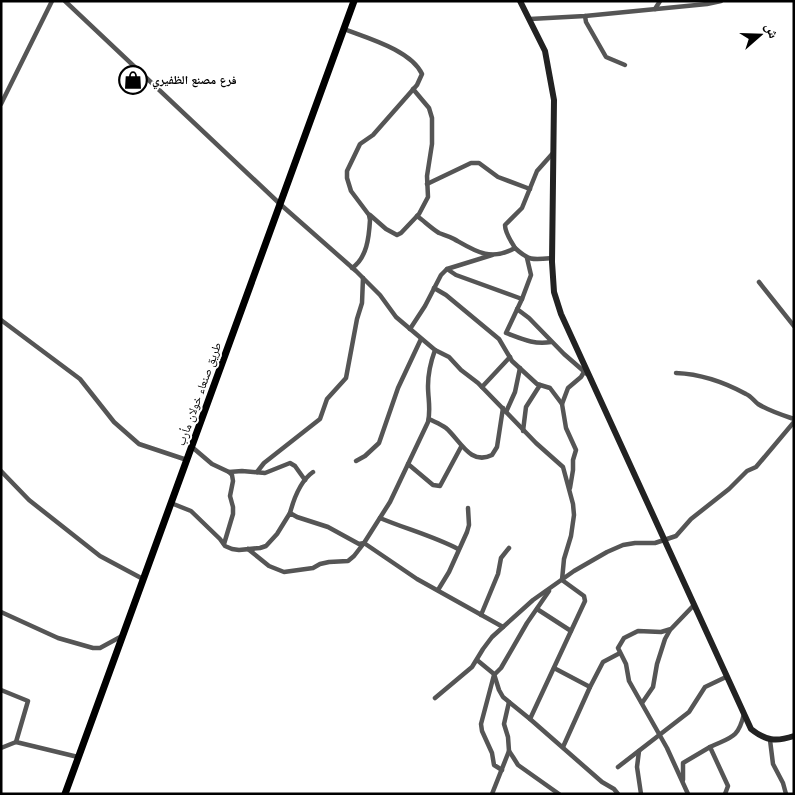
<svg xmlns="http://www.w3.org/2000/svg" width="795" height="795" font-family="'Varela Round','Noto Naskh Arabic',sans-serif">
  <rect width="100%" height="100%" fill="#fff"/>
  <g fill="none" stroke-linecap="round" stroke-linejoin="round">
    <g stroke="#555" stroke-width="4.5">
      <path d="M65,1L280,204L356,271L380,295L396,317L435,350C431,361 428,375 428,386C428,399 431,409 428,422L390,502L364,543L359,544L328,527L297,517L290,513L277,534L266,546L260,548L239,550L232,549L225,546L220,539L191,511L171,503"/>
      <path d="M655,9L660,1"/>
      <path d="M585,16L586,22L606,57L625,65"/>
      <path d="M530,19L585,16L707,4L721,1"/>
      <path d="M344,29C367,38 411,50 422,74L417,85L373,135L360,144L347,171V178L351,191L369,215L370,220C369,237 367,258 352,268"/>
      <path d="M1,104L52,1"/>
      <path d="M427,184L471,163H479L498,177L530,189"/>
      <path d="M370,215L386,229L397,235L401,233L419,214L428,197L427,176L432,144V118L429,108L413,89"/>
      <path d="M417,216C424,221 431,228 439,233C444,235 449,236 454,239C475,251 490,262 515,248C529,261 533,260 552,258"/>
      <path d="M515,248C511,241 505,233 505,225L522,208L537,171L553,153"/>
      <path d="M447,269L456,275L522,299L531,275L527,258"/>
      <path d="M759,282L794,326"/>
      <path d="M434,288L446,295L499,339L512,361L537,384L550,388L562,404L566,428L576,450L573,460V470L570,488"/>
      <path d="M522,299L506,333C522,339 534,345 551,342"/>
      <path d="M517,309L529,318L564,354L587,374"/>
      <path d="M1,320L80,379L114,422L139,444L187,460"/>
      <path d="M410,329L425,306L441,275L447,269L492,255"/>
      <path d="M435,350L449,357L461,370L478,383L536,443L563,467L573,504L574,515L571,536L564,559L562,580L584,596L585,601L530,719"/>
      <path d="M676,373C701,374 724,382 746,394C751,396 754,401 758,404C769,411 782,415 794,419"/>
      <path d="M482,387L510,357"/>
      <path d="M562,404L568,388L581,377L584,372"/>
      <path d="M506,412L515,392L520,368"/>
      <path d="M429,419C435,422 441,424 446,428C460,440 470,466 492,455L497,447L503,408"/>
      <path d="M523,431L526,407L540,385"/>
      <path d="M192,447L212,464L229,472L232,475L233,481L230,496L233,507V514L224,544"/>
      <path d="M356,461L365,456L379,443L398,388L421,339"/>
      <path d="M408,464L433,485L440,486L461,447"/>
      <path d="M1,471L29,500L100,556L143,579"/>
      <path d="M229,472L242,471L265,473L290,463L295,466L305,480"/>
      <path d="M257,472L264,463L320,419L327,399L346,378L357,319L362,303L363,278"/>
      <path d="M290,513C294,498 300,481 313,472"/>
      <path d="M380,518C406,529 433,536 458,549"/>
      <path d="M248,549L269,566L284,572L313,568L320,564L329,562L348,561L354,556L364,543L417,579L503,627"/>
      <path d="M438,590L449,572L467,532L469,525L468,508"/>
      <path d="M537,609L571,631"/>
      <path d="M1,612L58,638L93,648H100L122,636"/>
      <path d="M481,615L498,574L501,558L509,548"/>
      <path d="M477,660L494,674L499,690L503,697L530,719L602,782L614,789L618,794"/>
      <path d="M554,668L590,687"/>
      <path d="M1,690L28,701L16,742L78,757"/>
      <path d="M435,698L472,667L483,649L492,637L533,600L574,571L607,552L623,545L635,543H655L676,536L691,519L729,489L747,471L756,467L794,422"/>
      <path d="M509,702L504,724L508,737L509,751L513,757L518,765L559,794"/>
      <path d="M642,703L653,687L657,664L665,639L670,630"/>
      <path d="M770,740L773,764L783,783L786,794"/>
      <path d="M563,747L590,687L603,662L620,653"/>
      <path d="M1,748L16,742"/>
      <path d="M639,751L637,767L641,794"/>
      <path d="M618,767L689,712L705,687L726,677"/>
      <path d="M502,770L494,765L492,753L482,731L481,724L494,675L501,668L527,623L549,591"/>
      <path d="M683,780V763L710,747"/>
      <path d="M492,794L509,751"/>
      <path d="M688,794L667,748L629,681L626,664L618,648L624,638L638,631L661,632L671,629L694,605"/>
      <path d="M725,794L728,786L710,747C731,737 738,739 744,714"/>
    </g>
    <path stroke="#222" stroke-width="6" d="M520,1L545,51L554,100L552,262L554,292L561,314L751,729C766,741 776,742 794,736"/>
    <path stroke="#000" stroke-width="7" d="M65,794L354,1"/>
  </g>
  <defs>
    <symbol id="shop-ring" viewBox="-11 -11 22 22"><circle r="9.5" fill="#fff" stroke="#000" stroke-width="1.5"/><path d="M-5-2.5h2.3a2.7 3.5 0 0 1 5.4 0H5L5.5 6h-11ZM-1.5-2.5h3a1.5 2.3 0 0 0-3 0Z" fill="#000"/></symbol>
  </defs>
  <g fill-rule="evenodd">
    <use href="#shop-ring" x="117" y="64" width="32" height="32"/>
  </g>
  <g text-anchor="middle" stroke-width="4" stroke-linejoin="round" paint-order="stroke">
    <g font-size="12" font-weight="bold" fill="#000" stroke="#fff" text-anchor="start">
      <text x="152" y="84">فرع مصنع الظفيري</text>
    </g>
    <g font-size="12" fill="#000" stroke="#fff">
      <text transform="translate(199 394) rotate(-70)" y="4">طريق صنعاء خولان مأرب</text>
    </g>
  </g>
  <rect width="795" height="795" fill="none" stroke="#000000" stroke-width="5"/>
  <g transform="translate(760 35) rotate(70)" stroke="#ffffff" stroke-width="4" paint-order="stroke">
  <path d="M0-4L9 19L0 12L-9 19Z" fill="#000000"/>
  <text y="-8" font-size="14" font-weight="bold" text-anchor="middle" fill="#000000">ش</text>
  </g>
</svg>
